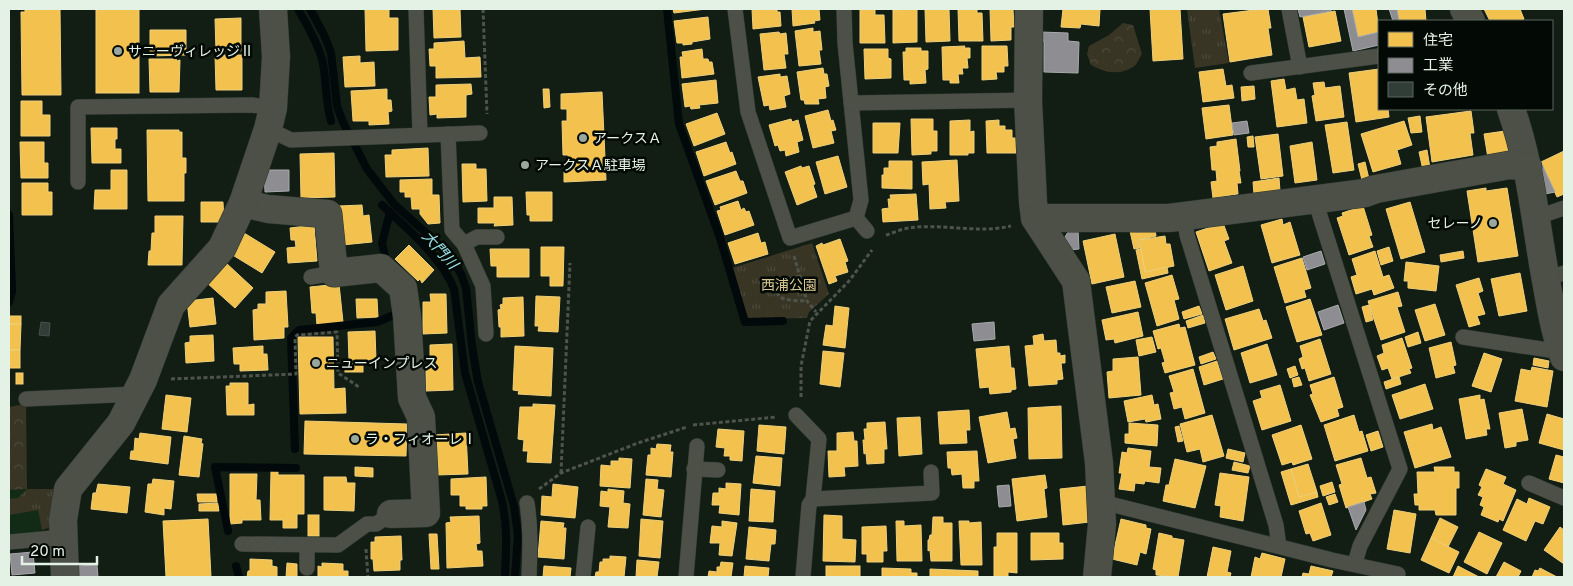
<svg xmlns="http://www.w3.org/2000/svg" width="1573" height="586" font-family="Overpass,'Noto Sans JP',sans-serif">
  <defs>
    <pattern id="grass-tufts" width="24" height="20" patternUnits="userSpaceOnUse" patternTransform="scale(1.25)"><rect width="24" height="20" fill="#393525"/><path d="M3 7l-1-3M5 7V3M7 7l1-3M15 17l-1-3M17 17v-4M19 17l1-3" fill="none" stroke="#4c493a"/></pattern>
    <pattern id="forest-crowns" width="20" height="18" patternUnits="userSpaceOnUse" patternTransform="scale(1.25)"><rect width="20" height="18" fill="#393525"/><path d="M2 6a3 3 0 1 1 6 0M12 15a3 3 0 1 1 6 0" fill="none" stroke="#4c493a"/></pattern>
  </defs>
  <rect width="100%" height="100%" fill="#121d14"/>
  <path fill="#112b16" d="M27,489H59L48,528L37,531L9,534V490Z"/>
  <g fill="url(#grass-tufts)">
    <path d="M1187,9H1219L1229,63L1195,68Z"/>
    <path d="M812,243L829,294L809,312L807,318L747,319L732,268Z"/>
    <path d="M27,489H59L53,526L42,530L38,510L9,515V499L18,498Z"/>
  </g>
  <g fill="url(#forest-crowns)">
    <path d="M1123,23L1133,25L1142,54C1139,58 1137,65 1133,67C1120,76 1103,72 1091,65L1087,54L1089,46L1109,35Z"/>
    <path d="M26,404L27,489L9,490V407Z"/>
  </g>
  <g fill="#f2c14e" stroke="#eed07c">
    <path d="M25,9H60L61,95H22L21,12H25Z"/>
    <rect x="96" y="9" width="43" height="84"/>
    <path d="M365,9H389V18H398V50L366,51Z"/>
    <path d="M433,9H460L461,37L434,38Z"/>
    <path d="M673,9H706L674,13Z"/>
    <path d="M752,9H777V12H780L781,26L753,29Z"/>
    <path d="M792,9H819L820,20L814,21L815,23L793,26Z"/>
    <path d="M860,9H875V15H884L885,43H860Z"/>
    <path d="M917,9V42L893,43V10Z"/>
    <path d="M925,9H949L950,41L926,42Z"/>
    <path d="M958,9H977V13H982L983,41H959Z"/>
    <path d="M990,9H1013L1014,27H1011V40L991,41Z"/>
    <path d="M1063,9H1100L1099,26L1081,24L1080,28L1061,27Z"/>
    <path d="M1150,9H1180L1183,59L1153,61Z"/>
    <path d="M1262,9H1268L1271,28H1268L1272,55L1230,62L1223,14Z"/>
    <path d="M1352,9H1376L1379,32L1358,37Z"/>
    <path d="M1397,9H1425L1426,21H1399Z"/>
    <path d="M1484,9H1520L1524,19L1520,21H1490Z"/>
    <path d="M1335,11L1341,41L1309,47L1303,17Z"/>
    <path d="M708,17L710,39L692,42V44L683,45V43H677L674,21Z"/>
    <path d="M241,18V51H216L215,19Z"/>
    <path d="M813,28V32L820,31L822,50H819L821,64L799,66L795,31Z"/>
    <path d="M150,30H186V55L150,56Z"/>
    <path d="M779,32L780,34L786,33L788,54H784L786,68L764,70L760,34Z"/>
    <path d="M464,41L465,58L480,57L481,77L436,78V66H430L429,49H434V43Z"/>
    <path d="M965,46L964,48H970V58H967L968,68H962L963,74H958L959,83H950V80H943L942,47Z"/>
    <path d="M982,46H1007L1008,66H1004V72H996L997,79L982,80Z"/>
    <path d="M906,48H921V51H928V69L925,70L926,83L910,84V80H904L903,52H906Z"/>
    <path d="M702,49L703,59H708L709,62H712L714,74L682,78L680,57H683L682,52Z"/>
    <path d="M864,49H888V58L891,59V78L865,79Z"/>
    <path d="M215,55H242V90H216Z"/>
    <path d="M360,56V63L374,62L375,86L345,87L343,57Z"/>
    <path d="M149,59H176L177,61L180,60L179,92H150Z"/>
    <path d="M823,68L824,74H827L829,86L825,87L826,98L818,99L819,104H805L804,100H801L797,72Z"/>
    <path d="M1223,69L1226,86L1232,85L1234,98L1203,102L1199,72Z"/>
    <path d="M1379,69V109H1388L1389,117L1356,122L1349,73Z"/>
    <path d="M780,74V77L787,76L790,94L784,96L786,107L770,110L769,105L764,106L758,77Z"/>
    <path d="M1284,79L1286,90L1295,88L1297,100L1304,99L1307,123L1277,127L1271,81Z"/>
    <path d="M716,80L718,103L699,105L700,108L691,109L690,106L685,107L682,84Z"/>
    <path d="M1324,82L1325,88L1340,86L1344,117L1316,121L1312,96L1315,95L1313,83Z"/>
    <path d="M471,84L472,94L466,95V117L437,118V114L430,115L429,97H436V85Z"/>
    <path d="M1254,86L1255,99L1242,101L1241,87Z"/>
    <path d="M387,89V100H391L392,111L388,112L389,124L369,125V121H353L351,91Z"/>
    <path d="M543,89H549L550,107L544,108Z"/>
    <path d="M602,92L606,180L564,182V166H569L568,155H563L562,121H567V109H561V94Z"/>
    <path d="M21,101H42V115H50V136H21Z"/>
    <path d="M1229,105L1233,135L1206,139L1202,108Z"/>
    <path d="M828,110L831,121L833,120L836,130L831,131L834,143L813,148L805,116Z"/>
    <path d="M1471,111L1474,133H1470L1473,155L1432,162L1426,117Z"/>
    <path d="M717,113L725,134L694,146L686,124Z"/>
    <path d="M1420,116L1422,132L1411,133L1408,118Z"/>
    <path d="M791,119L792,122L798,120L803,140L797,142L799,152L786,156L785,150L780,151L778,145L775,146L769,125Z"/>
    <path d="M911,119H933V131H937V151H931V154L912,155Z"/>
    <path d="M970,120V132L974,131V153H968V155H950V121Z"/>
    <path d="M999,120V126H1005V130H1012V138H1016V153H987L986,121Z"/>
    <path d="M1404,121L1412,145L1397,150L1401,164L1373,172L1361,134Z"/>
    <path d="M1347,122L1354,170L1333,173L1325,125Z"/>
    <path d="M873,123H900L898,153H873Z"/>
    <path d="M91,128H117V139H115V149H121V163H92Z"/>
    <path d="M147,130H179V132H182V158H186V173H184V201H148Z"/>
    <path d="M1505,131L1509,154L1488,158L1484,134Z"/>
    <path d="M1278,134L1283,176L1261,179L1255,137Z"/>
    <path d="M1253,136L1254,147H1248L1247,137Z"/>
    <path d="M1236,139L1240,171H1239L1241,183H1237L1238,194L1213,198L1211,182L1217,181L1216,170H1212L1210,147L1217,146V142Z"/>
    <path d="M20,142H44V163H48V178H21Z"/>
    <path d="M726,142L730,153L732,152L736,164L704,176L696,152Z"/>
    <path d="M1312,142L1317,180L1295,183L1290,146Z"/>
    <path d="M428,148L429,176L386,177L385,155H392V150Z"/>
    <path d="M1427,150L1430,168L1423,170L1419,152Z"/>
    <path d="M1564,151V194L1557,197L1541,162Z"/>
    <path d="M334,153L335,197L301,198L300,154Z"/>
    <path d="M838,156L847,187L825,194L816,162Z"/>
    <path d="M957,160L959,201L945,202L946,208L930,209L929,184L923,185L922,162Z"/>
    <path d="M889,161H912V189L882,188V175H884V168H889Z"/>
    <path d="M1365,162L1369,179L1362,180L1358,164Z"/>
    <path d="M462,164H476V169H486L487,201L463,202Z"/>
    <path d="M801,166L802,168L809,166L815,184L813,185L817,197L797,205L785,172Z"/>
    <path d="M111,170H127V209H94L95,190H111Z"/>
    <path d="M736,171L740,181H743L747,193L715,205L706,181Z"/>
    <path d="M1279,178L1280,191L1254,194L1253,182Z"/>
    <path d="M432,179V195H439L440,223L428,224L420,214V209H412L411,197H405V192H400V180Z"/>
    <path d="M22,183H48V192H52V215H22Z"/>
    <path d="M1486,188V191L1507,188L1518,256L1478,262L1467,191Z"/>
    <path d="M526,192H552V221H530V215H527Z"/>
    <path d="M916,194L918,220L883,222L882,209L889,208L888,199H891L890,195Z"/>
    <path d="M494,197H512L513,225L494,226L495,223H478V208H494Z"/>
    <path d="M738,201L741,210L744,208L746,212L749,211L754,225L725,235L717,211L721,210L720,207Z"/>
    <path d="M201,202H223L224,222H201Z"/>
    <path d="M1410,202L1425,252L1401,259L1386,209Z"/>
    <path d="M362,205L363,216L369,215L372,242L342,245L339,206Z"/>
    <path d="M1363,206L1372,235L1369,236L1373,247L1349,255L1337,218L1343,216L1342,213Z"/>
    <path d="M155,216H183L182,265H148L149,251H151L152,233H155Z"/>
    <path d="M1282,219L1283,225L1290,222L1300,255L1272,263L1261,225Z"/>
    <path d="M1223,223L1229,239L1224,241L1232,263L1209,271L1196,232Z"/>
    <path d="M314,225L317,261L288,263L287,248L296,247L295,240H291L290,228Z"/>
    <path d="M1155,229L1156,236L1138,240L1140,248L1134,249L1130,231L1136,230L1137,233Z"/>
    <path d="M244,233L275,252L262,273L231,254Z"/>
    <path d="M758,233L761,243L765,242L768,254L735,264L728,243Z"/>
    <path d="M1115,234L1124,277L1092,284L1083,241Z"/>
    <path d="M1165,236L1166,244H1170L1174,266L1145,272L1139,240Z"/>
    <path d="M840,239L848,261L845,262L848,272L835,276L837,281L829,284L816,246L822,243L823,245Z"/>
    <path d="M409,245L434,270L422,283L420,279L418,281L395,259Z"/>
    <path d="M541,247H564L563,286H550V276H541Z"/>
    <path d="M1389,247L1393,261L1381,265L1377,251Z"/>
    <path d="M490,249H529V277H497V266H491Z"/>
    <path d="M1141,249L1145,272L1167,267L1168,273L1142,279L1136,250Z"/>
    <path d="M1375,251L1383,277L1389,275L1394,288L1374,295L1372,289L1356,294L1351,277L1357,275L1352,259Z"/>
    <path d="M1463,251L1464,258L1441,262L1440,255Z"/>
    <path d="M1302,258L1311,288L1304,290L1306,297L1285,303L1274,267Z"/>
    <path d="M225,262L253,288L235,308L206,282Z"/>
    <path d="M1406,262L1439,266L1436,291L1408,288V281H1404Z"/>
    <path d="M1243,266L1253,301L1226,310L1215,275Z"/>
    <path d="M1520,273L1527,311L1499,316L1491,279Z"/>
    <path d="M1172,275L1179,299L1174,300L1179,319L1157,326L1145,283Z"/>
    <path d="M1479,278L1483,291L1478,293L1485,314L1477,316L1480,324L1469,327L1456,285Z"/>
    <path d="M1135,281L1141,307L1112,313L1106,287Z"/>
    <path d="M339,284L343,322L317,325L316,313H312L310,287Z"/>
    <path d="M286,291L288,327H284V338L254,340L253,310L258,309V304H266V292Z"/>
    <path d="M1398,292L1402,306L1397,307L1405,332L1381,340L1368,301Z"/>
    <path d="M430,294H446L447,333L423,334V302H431Z"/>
    <path d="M536,296L560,297L558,332L538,331L539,326H535Z"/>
    <path d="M523,297L524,336L501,337V327H499L498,310L501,309L500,305L503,304V298Z"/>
    <path d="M213,298L216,324L190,327L187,301Z"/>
    <path d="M356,299H377L378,317L357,318Z"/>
    <path d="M1310,299L1322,335L1297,342L1286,307Z"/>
    <path d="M1435,304L1445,335L1425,341L1415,310Z"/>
    <path d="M1369,305L1373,320L1366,322L1362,307Z"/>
    <path d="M835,306L849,308L845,348L823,345L826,325L833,326Z"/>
    <path d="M1199,306L1202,314L1184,319L1182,312Z"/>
    <path d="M1259,309L1263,321L1266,320L1272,338L1234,350L1225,319Z"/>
    <path d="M1138,312L1143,336L1115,343L1114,339L1106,340L1102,320Z"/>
    <path d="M1203,315L1205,323L1188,328L1186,321Z"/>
    <rect x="9" y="316" width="12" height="8"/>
    <path d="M9,324H21L20,350H9Z"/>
    <path d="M1179,324L1180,328L1185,327L1195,365L1165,373L1162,363L1165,362L1161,348L1158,349L1153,331Z"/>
    <path d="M375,331L376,360L349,361L348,332Z"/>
    <path d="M1418,332L1421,343L1408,347L1405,337Z"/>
    <path d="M1043,334L1044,341L1056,340L1057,353H1060V356L1065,355V363H1061L1063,379L1057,380V384L1029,386L1025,346L1034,345L1033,336Z"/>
    <path d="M213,335L214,361L186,363L185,343L190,342V336Z"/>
    <path d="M298,337H333L334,389L345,388L346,413L300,414Z"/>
    <path d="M1152,337L1156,352L1139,356L1136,340Z"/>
    <path d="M1402,338L1412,368L1409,369L1411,373L1392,379L1388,368L1382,370L1377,356L1384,353L1382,345Z"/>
    <path d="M1320,339L1331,374L1309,381L1305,368L1302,369L1299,359L1303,357L1300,346Z"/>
    <path d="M1451,342L1456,365L1453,366L1455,373L1436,378L1429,348Z"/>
    <path d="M452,344L453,390L426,391V369H430V345Z"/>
    <path d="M1267,344L1277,375L1250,383L1241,353Z"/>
    <path d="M263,346V354H267L268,370L240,371V364H234L233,348Z"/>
    <path d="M515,346L553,348L551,396L518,394L519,391L513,390Z"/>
    <path d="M1009,346L1011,368H1014L1016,389L1011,390V392L990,394L989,387L980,388L976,349Z"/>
    <rect x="9" y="350" width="11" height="18"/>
    <path d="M823,351L844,353L840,387L820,384Z"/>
    <path d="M1213,352L1216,359L1201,364L1199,357Z"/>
    <path d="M1484,353L1502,359L1491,392L1472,386Z"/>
    <path d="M1138,357L1141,395L1109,398L1107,372L1113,371V359Z"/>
    <path d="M1534,358L1549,361L1548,368L1533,365Z"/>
    <path d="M1217,361L1223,379L1204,385L1199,367Z"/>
    <rect x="345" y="363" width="18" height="9"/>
    <path d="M1295,366L1298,375L1290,378L1287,369Z"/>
    <path d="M1532,367L1553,371L1547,407L1515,401L1521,369L1531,371Z"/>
    <path d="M1193,369L1205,413L1185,419L1182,407L1174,409L1170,393L1174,392L1169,376Z"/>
    <rect x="16" y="373" width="7" height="11"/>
    <path d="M1299,377L1302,385L1294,387L1292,379Z"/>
    <path d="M1334,377L1343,407L1337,409L1339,416L1321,422L1310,395L1313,394L1310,385Z"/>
    <path d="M1399,377L1401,384L1386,389L1384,382Z"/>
    <path d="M230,383H248V405L254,404V415H227L226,386H230Z"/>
    <path d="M1425,384L1433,409L1400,419L1392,395Z"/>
    <path d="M1280,385L1291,421L1262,430L1253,401L1262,398L1260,391Z"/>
    <path d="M166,395L191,398L187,432L162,429Z"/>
    <path d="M1152,395L1154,405L1158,404L1161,419L1146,422L1145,419L1128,422L1124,401Z"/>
    <path d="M1480,395V400L1484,399L1490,429H1486L1487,435L1466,439L1459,399Z"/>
    <path d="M533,404L555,405L551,463L527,462L528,451H523L524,440L518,439L520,407H533Z"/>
    <path d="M1061,406L1062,458L1029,459L1028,408Z"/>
    <path d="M1522,409L1528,440L1516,442V446L1505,448L1499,413Z"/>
    <path d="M969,410L970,430H966L967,443L940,444L938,412Z"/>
    <path d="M1007,412L1010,429L1015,428L1017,438L1013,439L1016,458L988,463L979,417Z"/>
    <path d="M1547,414L1564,419V450L1539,443Z"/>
    <path d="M1212,415L1224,456L1203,462L1200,449L1187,452L1180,424Z"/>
    <path d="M1354,415L1359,432L1362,431L1368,451L1335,461L1324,425Z"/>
    <path d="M920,417L922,454L899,456L897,418Z"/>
    <path d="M305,421L407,424L406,456L304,454Z"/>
    <path d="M885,422L887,449H884V463L867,464L866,453L864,454L863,440H865L864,429H867V423Z"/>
    <path d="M1129,423L1158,425L1157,446L1125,443V434H1129Z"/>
    <path d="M1432,424L1433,430L1441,427L1451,457L1415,468L1404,432Z"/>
    <path d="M759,425L786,427L784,454L757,451Z"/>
    <path d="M1301,425L1312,459L1293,465L1292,462L1282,465L1272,435Z"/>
    <path d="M1179,426L1183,441L1178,442L1175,427Z"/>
    <path d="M718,429L744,431L742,461L730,460V456H724L725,448L716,447Z"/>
    <path d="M1378,431L1383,447L1371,451L1366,435Z"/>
    <path d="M853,432L854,441H857L858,466L844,467L845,476L829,477L828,451H837V433Z"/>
    <path d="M140,433L171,437L168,464L130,459L131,451H134L135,438L139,439Z"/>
    <path d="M466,433L468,474L437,475L434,435Z"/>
    <path d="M184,436L202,439L201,443L203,444L199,477L179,475Z"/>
    <path d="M657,444L671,445L670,452H673L671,477L646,475L648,455H651V448L656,449Z"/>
    <path d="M1128,448L1151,451L1149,467L1161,468L1159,483L1145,481L1144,484L1135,483L1134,491L1119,489L1122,473H1119L1122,452L1127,453Z"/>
    <path d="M1228,449L1245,453L1243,462L1226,458Z"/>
    <path d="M977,451L979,481H974V488H963L962,474L952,475L951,468H948L947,452Z"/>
    <path d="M1556,455L1564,457V483L1549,479Z"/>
    <path d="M756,456L782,458L780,486L753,483Z"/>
    <path d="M619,458L632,459L630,488L600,486L601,465L611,466V461H619Z"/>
    <path d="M1361,458L1367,478L1371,477L1376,493L1370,494L1372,499L1346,508L1339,485L1342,484L1336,465Z"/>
    <path d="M1175,459L1206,466L1195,508L1163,501L1166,485H1169Z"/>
    <path d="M1234,462L1250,466L1248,473L1232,470Z"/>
    <path d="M1308,464L1317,492L1299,497L1291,469Z"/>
    <path d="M355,467L373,468V477L355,476Z"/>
    <path d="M1434,467H1454V472H1459V488H1456V515H1436L1435,510H1419V505H1415L1414,494H1418L1417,472H1435Z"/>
    <path d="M1291,469L1299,497L1317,492L1318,497L1291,505L1281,472Z"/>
    <path d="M1486,469L1506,477L1503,484L1516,490L1503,521L1499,519L1498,522L1481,515L1484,507L1480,505L1483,497L1478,495L1482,487L1479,485Z"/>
    <path d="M271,471H278V475H304V514H297V528H283V520H270Z"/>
    <path d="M1220,473L1249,477L1243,521L1220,517L1221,506L1215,505Z"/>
    <path d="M230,474H257L256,500H260L261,520H242V523L230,524Z"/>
    <path d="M1045,475L1047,488L1044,489L1047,517L1017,521L1012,479Z"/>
    <path d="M324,477H346L347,483H355L354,511L324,510Z"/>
    <path d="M486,477L487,506H482V509H466V506H460V495H451V479Z"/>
    <path d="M153,479L174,481L171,509L164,508V515L145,512L148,484H152Z"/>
    <path d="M646,479L658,480L657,489L664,490L661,517L643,515Z"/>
    <path d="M1332,482L1335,492L1323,496L1320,486Z"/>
    <path d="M726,483L741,484L739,515L719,513L720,505H712L713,493H719V488L726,489Z"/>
    <path d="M98,484L130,487L127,513L91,509L93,493H96Z"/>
    <path d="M553,484L578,487L575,518L541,515L542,496L552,497Z"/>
    <path d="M1088,486L1090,522L1063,525L1060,489Z"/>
    <path d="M608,489L624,491L623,503L630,504L628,528L608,527L610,507L600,506L601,491L608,492Z"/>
    <path d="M751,489L775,491L773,522L749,521Z"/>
    <path d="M197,494H217V502H198Z"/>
    <path d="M1335,494L1338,502L1329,505L1326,497Z"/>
    <path d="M1529,498L1550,507L1543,524L1535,521L1526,541L1503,530L1517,499L1527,504Z"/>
    <path d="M218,503L219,511H199V504Z"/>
    <path d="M1321,503L1331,535L1313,541L1310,533L1306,534L1299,511Z"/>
    <path d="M1394,510L1416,514L1410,553L1387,549Z"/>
    <rect x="308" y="515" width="11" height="21"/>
    <path d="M824,515L842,516V539L856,540L855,562L823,561Z"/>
    <path d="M479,516L480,543L476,544L477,551H482L483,566L447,568L446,523L451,522L450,517Z"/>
    <path d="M933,517H943V523H952V561H931L930,550L928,551V540H929L930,535H932Z"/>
    <path d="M1440,518L1458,527L1448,547L1431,538Z"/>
    <path d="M208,519L211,577H166L163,521Z"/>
    <path d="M641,519L663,521L660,558L639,556Z"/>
    <path d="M1121,519L1146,525V528L1151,529L1146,554L1140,552L1137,565L1112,559Z"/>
    <path d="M541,521L564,523L563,528H566L564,559L538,557Z"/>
    <path d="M722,521L737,523L732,556L719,555L720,543H710L712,526L722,527Z"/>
    <path d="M896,521H904V526L921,525L922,561H897Z"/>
    <path d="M959,521H969V523L981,522L982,565H961Z"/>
    <path d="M886,526L887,551H883V562H867V554H862V527Z"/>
    <path d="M749,527L776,530L775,544H771L769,561L746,559Z"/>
    <path d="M1560,527L1564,530V564L1544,550Z"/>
    <path d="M1479,532L1502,543L1487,574L1464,562Z"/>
    <path d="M997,533H1017V573L1008,572V577H994V547H997Z"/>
    <path d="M1031,533H1059V543H1063V559L1031,560Z"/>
    <path d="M1159,533L1172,536V538L1184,540L1178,577L1156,575V570L1153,569Z"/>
    <path d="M429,534H437L439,569H431Z"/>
    <path d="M401,536L402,560H400V570L374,571L373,559H371V542H375V537Z"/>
    <path d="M1431,538L1459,552L1449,573L1421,560Z"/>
    <path d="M1213,547L1231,551L1227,572L1231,573L1230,577H1207Z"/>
    <path d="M1262,553L1285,559L1281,577H1251L1255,557L1260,559Z"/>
    <path d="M610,556L626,557L624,577H595L596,572H599L600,562H603V559H610Z"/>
    <path d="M250,559L272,560V566L277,567V577H247L248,571H250Z"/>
    <path d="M637,560L659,562L657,577H636Z"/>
    <path d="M721,562L733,563L731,577H708L709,571L717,572V567H720Z"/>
    <path d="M1504,562L1521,571L1518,577H1496Z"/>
    <path d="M287,563L297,564V577H286Z"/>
    <path d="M322,563L343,564V571H348V577H318V566L322,567Z"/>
    <path d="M544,566L571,568L570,577H543Z"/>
    <path d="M745,566L769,568L768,577H744Z"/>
    <rect x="826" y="566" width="34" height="11"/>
    <path d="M1311,566L1333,571L1331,577H1302L1303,573L1309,574Z"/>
    <path d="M1458,566L1479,577H1453Z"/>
    <path d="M882,568L911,569V573H917V577H882Z"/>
    <path d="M1540,568L1557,577H1532L1535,570L1538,571Z"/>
    <path d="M930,569L978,571V577H930Z"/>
  </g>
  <g fill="#8d8d92" stroke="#a7abab">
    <path d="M1298,9H1331V11L1300,17Z"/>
    <path d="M1344,9H1352L1358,37L1379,32V45L1353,51Z"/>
    <path d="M1389,9H1397L1399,21H1393Z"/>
    <path d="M1041,32L1068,33V41L1079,42L1078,73L1044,72V41H1041Z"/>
    <path d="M1247,121L1249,133L1234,135L1232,123Z"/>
    <path d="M1541,162L1555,192L1545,194L1539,163Z"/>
    <path d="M264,170H289V191L265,192Z"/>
    <path d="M1070,229H1078L1079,249L1070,250L1063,240Z"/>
    <path d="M1321,251L1325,264L1307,270L1303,257Z"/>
    <path d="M1338,305L1344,323L1324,330L1318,312Z"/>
    <path d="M994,322L995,339L974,341L972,324Z"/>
    <path d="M1009,485L1011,506L999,507L997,486Z"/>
    <path d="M1364,502L1366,510L1356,530L1348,507Z"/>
    <path d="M33,552L35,573L12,575L10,554Z"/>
    <path d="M97,565L98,577H77L76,566Z"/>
  </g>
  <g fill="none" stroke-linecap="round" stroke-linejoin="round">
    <g stroke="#02090b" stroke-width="8">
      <path d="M298,9C307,25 317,41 322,59C327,80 325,100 331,121"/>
      <path d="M310,9L324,35L331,53L337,106L343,122L367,169L394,204L437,243L453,260L461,274L466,288L472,346L478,382L514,506L518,535L515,577"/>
      <path d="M667,9L679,124L720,238L745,322L783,321"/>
      <path d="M382,205C407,228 442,258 454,289L465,373L502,501C508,529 506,549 505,577"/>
      <path d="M9,215L12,291L9,302"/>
      <path d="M385,256L382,243L390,212"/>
      <path d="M295,449L291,338L299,330L377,322L396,314L395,307"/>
      <path d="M228,531L215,467L296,468"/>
      <path d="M236,566L239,577"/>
    </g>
  </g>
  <path fill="#313e37" stroke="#45514b" d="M41,322L50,323L49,336L39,335Z"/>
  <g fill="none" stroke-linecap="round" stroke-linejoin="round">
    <defs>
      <g id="lane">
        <path d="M416,9L420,135"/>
        <path d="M735,9L748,112L790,238L856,218L861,200L845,43L844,9"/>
        <path d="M1289,9L1300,67"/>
        <path d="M1251,73L1379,56"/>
        <path d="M851,103L1028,100"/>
        <path d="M268,129L291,140L480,133"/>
        <path d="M448,134L452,230L464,244L483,286L486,334"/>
        <path d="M78,182V107L252,105L273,108"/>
        <path d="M1315,200L1400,469L1360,546L1355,563"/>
        <path d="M1184,216L1187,235L1276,525L1279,546"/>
        <path d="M856,218L867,231"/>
        <path d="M1535,218L1564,208"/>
        <path d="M464,244L477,237H497"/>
        <path d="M311,277L334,273"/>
        <path d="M1546,279L1564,273"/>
        <path d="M1463,337L1562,352"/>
        <path d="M26,399L136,394"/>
        <path d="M796,415L819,439L813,499"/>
        <path d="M694,469L718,470"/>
        <path d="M1529,483L1564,498"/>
        <path d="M1102,502L1332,560L1398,574"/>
        <path d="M527,503C531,528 530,552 529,577"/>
        <path d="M9,542L63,537"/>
        <path d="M242,544L338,545L367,524H376L391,514"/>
        <path d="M307,568V545"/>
        <path d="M583,577L588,527"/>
        <path d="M686,577L697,446"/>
        <path d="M803,577L809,505L813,499L932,493L931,472"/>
      </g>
      <g id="street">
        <path d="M1029,9L1028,100L1033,202L1035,218L1076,281L1099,463L1102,524L1097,577"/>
        <path d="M1464,9L1471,21"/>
        <path d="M1511,109C1530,162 1535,219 1545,275C1550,302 1554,331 1564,357"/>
        <path d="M243,203L268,209L328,214L334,273L381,268L403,288L407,316L412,398L421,417L426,513L391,514"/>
        <path d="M1035,218H1169L1365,193L1376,189L1510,165L1528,167"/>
        <path d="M65,577L63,520L68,489L121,423L143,380L171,305L222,248L243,203L268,129L273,108L276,57L273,9"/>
      </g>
    </defs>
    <use href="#lane" stroke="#2c362e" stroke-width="16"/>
    <use href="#street" stroke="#2c362e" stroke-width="29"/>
    <g stroke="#4e544b" stroke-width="3" stroke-dasharray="4 2.5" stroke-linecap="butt">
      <path d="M483,9L487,114"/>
      <path d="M886,235C893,233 901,229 909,228C942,223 978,234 1011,226"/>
      <path d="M794,256L807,301L816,312"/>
      <path d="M800,276L778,283C771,303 794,300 807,301"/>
      <path d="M171,379L296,374L295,338L297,335L337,332L338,373L359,387"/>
      <path d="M801,397V366L810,321L849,281L872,250"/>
      <path d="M693,425L776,417"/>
      <path d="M561,473L570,263"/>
      <path d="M539,489L561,473L638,443L687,427"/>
      <path d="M366,549L368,577"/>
    </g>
    <use href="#lane" stroke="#4c5046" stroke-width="15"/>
    <use href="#street" stroke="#4c5046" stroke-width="28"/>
  </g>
  <g fill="#9aa79c" stroke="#030904" stroke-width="2">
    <circle cx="118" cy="51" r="5"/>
    <circle cx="583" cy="138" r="5"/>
    <circle cx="525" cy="165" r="5"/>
    <circle cx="1493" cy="223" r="5"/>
    <circle cx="316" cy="363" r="5"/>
    <circle cx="355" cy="439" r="5"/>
  </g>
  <g text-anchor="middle" stroke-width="5" stroke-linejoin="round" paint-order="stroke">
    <g font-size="14" fill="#e4f2e6" stroke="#030904" text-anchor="start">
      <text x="128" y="56">サニーヴィレッジⅡ</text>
      <text x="593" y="143">アークスＡ</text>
      <text x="535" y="170">アークスＡ駐車場</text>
      <text x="1483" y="228" text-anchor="end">セレーノ</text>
      <text x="326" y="368">ニューインプレス</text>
      <text x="365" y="444">ラ・フィオーレⅠ</text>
    </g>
    <g font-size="14" fill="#dac893" stroke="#030904">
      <text x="789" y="290">西浦公園</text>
    </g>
    <g font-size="15" font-style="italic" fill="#99e1e8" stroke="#030904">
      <text transform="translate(440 250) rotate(48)" y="5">大門川</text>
    </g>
  </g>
  <rect width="1573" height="586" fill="none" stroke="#e4f2e6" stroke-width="20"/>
  <rect x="1378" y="20" width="175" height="90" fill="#030904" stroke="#5d665e"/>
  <rect x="1388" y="32" width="25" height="15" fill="#f2c14e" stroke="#5d665e"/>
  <text x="1423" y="45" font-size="15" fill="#e4f2e6">住宅</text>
  <rect x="1388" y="58" width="25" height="15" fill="#8d8d92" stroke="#5d665e"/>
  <text x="1423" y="70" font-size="15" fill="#e4f2e6">工業</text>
  <rect x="1388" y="82" width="25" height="15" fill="#313e37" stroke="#5d665e"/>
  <text x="1423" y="95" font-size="15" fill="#e4f2e6">その他</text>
  <path d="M22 556v8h75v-8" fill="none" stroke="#e4f2e6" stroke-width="2.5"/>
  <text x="30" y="556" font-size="15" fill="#e4f2e6" stroke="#030904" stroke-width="4" paint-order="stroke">20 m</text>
</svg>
